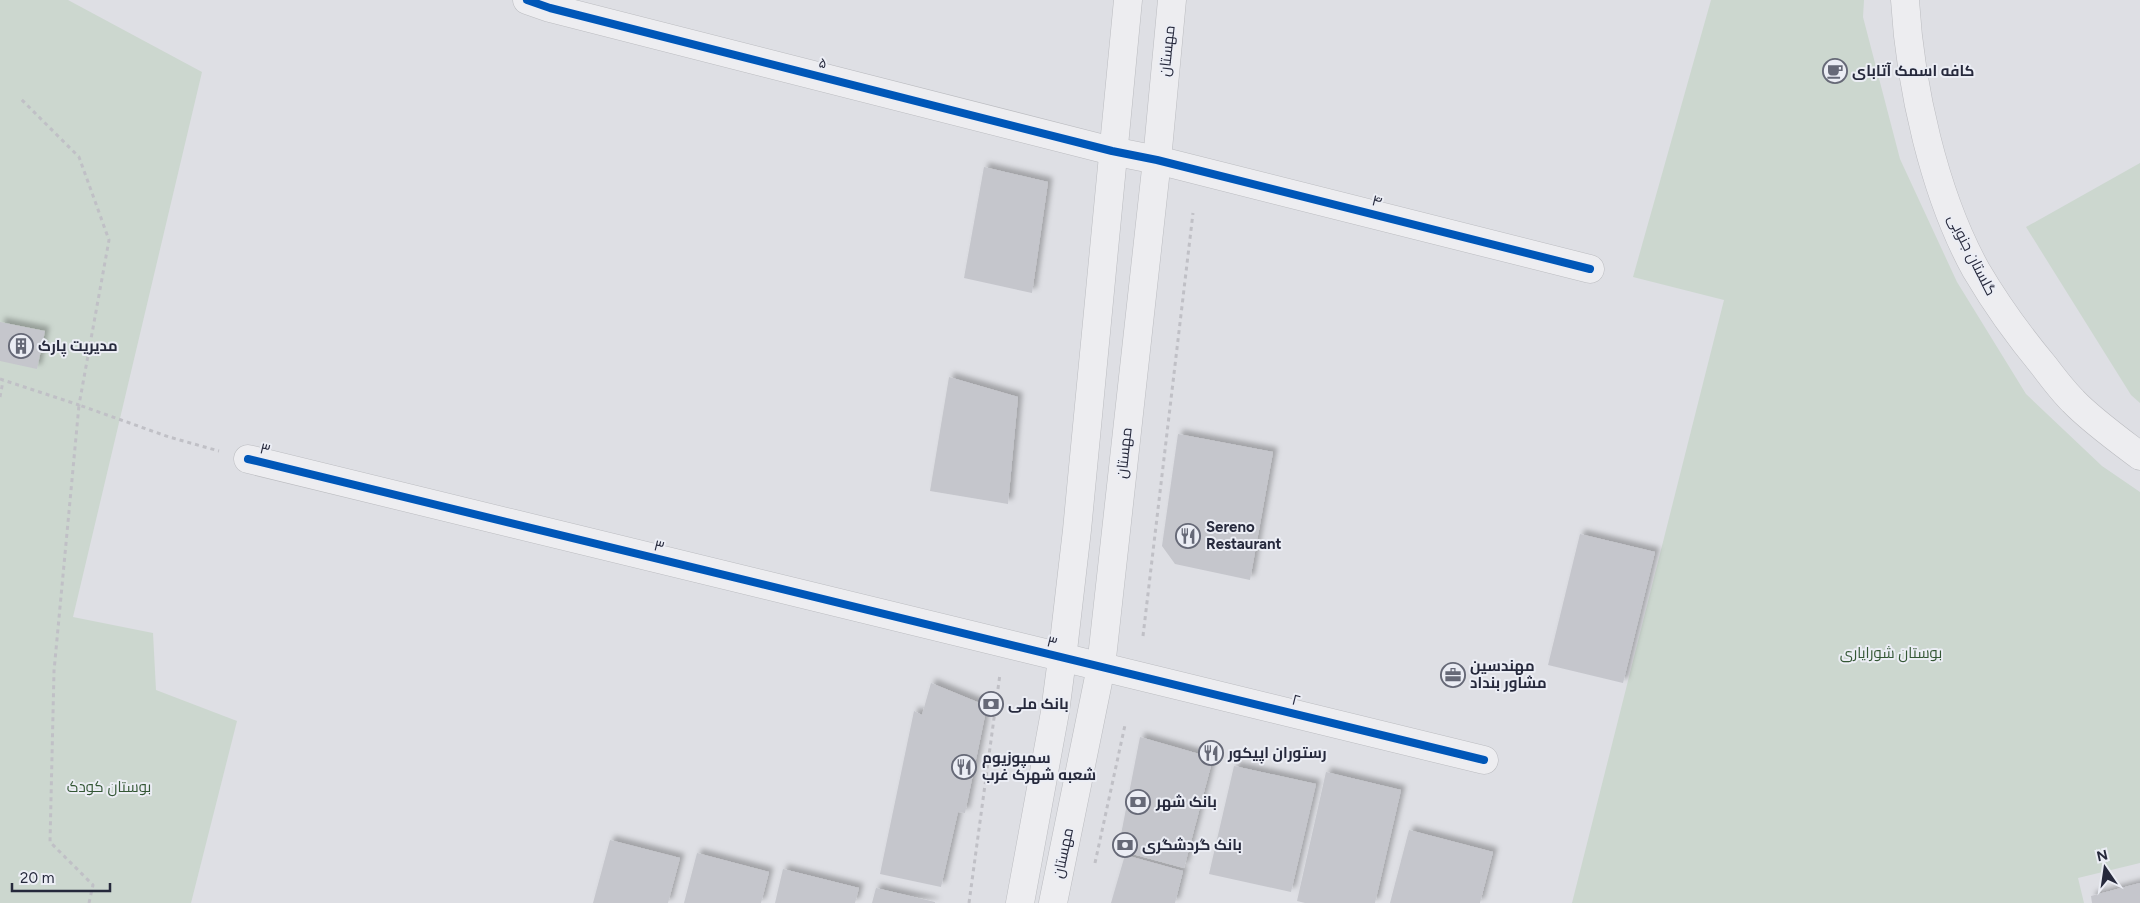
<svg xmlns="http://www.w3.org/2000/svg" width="2140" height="903" font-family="Figtree,Cairo,sans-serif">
  <defs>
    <filter id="shadow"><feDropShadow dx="4.5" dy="-4.5" stdDeviation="2.5" flood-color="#0004"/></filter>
  </defs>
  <rect width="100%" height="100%" fill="#dedfe4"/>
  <g fill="#ccd7cf">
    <path d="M0,0H68L202,72L73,617L153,633L156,690L237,721L191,903H0Z"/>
    <path d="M1711,0H1864L1863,17L1900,159L1957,282L2026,394L2102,466L2140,492V863L2078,878L2084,903H1572L1724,300L1633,277Z"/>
    <path d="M2140,163V403L2131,395L2026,227Z"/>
  </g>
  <g fill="#c5c6cc" filter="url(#shadow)">
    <path d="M984,167L1048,182L1032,293L964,278Z"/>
    <path d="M0,322L45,331L37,369L0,361Z"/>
    <path d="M949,377L1018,397L1008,504L930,491Z"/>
    <path d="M1178,434L1273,452L1250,580L1175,564L1162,546Z"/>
    <path d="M1580,534L1655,552L1623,683L1548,665Z"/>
    <path d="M931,683L987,706L965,813L958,812L941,887L880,874L914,711L922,715Z"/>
    <path d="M1140,737L1213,758L1184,868L1118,850Z"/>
    <path d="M1234,766L1316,784L1291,892L1209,874Z"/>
    <path d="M1326,772L1401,790L1375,903H1305L1297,901Z"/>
    <path d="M1409,830L1493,852L1480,903H1390Z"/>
    <path d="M610,840L680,858L668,903H593Z"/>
    <path d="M697,853L769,872L761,903H684Z"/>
    <path d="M1125,855L1183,871L1175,903H1111Z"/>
    <path d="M783,869L859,888L855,903H775Z"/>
    <path d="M2140,883V903H2092L2091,896Z"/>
    <path d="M876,888L935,902V903H872Z"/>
  </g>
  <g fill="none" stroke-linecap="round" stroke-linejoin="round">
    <defs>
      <g id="minor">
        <path d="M527,0L550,8L1112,151L1157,160L1590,269"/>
        <path d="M1905,0C1910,86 1934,194 1976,270C1996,304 2019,336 2044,366C2053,378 2062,390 2073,401C2090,419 2120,441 2140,456"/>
        <path d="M248,459L1484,760"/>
        <path d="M1020,903L1055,712L1062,659L1077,530L1128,0"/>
        <path d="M1053,903L1101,667L1157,160L1172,0"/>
      </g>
    </defs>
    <use href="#minor" stroke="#bbbcc0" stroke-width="29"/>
    <g stroke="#c0c0c6" stroke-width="3" stroke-dasharray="4 4" stroke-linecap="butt">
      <path d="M0,379L79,405L109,240L79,157L21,99"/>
      <path d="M0,397L3,381"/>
      <path d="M1143,636L1193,213"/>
      <path d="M1095,863L1125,725"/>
      <path d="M89,903L93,885L50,842L54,671L79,405L169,437L219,451"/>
      <path d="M969,903L1000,674"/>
    </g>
    <use href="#minor" stroke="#ededf0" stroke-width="28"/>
    <defs>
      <g id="cycleway">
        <path d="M527,0L550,8L1112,151L1157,160L1590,269"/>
        <path d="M248,459L1484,760"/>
      </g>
    </defs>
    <use href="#cycleway" stroke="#ebedf4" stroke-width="11"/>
    <use href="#cycleway" stroke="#0057b8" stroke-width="8"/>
  </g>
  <defs>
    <symbol id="cafe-ring" viewBox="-11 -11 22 22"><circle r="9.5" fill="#ebedf4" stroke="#666977" stroke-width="1.5"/><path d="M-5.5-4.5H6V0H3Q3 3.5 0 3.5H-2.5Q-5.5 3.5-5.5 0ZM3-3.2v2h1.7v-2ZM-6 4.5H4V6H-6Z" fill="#666977"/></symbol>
    <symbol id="building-ring" viewBox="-11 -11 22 22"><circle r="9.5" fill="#ebedf4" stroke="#666977" stroke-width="1.5"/><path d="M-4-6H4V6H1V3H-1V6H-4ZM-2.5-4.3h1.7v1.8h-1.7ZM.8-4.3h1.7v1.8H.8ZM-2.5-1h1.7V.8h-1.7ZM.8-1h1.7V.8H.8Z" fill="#666977"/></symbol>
    <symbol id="restaurant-ring" viewBox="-11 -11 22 22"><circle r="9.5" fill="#ebedf4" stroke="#666977" stroke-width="1.5"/><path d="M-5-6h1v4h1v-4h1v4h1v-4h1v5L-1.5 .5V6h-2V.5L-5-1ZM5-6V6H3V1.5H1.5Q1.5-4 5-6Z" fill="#666977"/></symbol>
    <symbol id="office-ring" viewBox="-11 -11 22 22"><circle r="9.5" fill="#ebedf4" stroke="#666977" stroke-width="1.5"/><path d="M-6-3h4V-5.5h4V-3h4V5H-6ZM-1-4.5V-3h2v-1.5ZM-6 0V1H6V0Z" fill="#666977"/></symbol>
    <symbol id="bank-ring" viewBox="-11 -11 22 22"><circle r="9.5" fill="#ebedf4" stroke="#666977" stroke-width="1.5"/><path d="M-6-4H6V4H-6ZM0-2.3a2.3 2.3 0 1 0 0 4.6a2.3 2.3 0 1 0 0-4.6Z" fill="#666977"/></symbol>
  </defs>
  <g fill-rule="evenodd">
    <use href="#cafe-ring" x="1821" y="57" width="28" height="28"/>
    <use href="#building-ring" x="7" y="332" width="28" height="28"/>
    <use href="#restaurant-ring" x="1174" y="522" width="28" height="28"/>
    <use href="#office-ring" x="1439" y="661" width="28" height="28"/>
    <use href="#bank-ring" x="977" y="690" width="28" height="28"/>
    <use href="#restaurant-ring" x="1197" y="739" width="28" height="28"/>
    <use href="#restaurant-ring" x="950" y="753" width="28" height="28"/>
    <use href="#bank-ring" x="1124" y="788" width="28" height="28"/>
    <use href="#bank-ring" x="1111" y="831" width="28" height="28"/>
  </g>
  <g text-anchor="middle" stroke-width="4" stroke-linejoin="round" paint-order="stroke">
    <g font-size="15" fill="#26293c" stroke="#ebedf4">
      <text transform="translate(1167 51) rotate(-84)" y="5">مهستان</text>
      <text transform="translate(823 63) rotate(14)" y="5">۵</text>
      <text transform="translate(1377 201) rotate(14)" y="5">۴</text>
      <text transform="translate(1972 255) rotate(63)" y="5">گلستان جنوبی</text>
      <text transform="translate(265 449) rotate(14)" y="5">۳</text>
      <text transform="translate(1124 453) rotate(-84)" y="5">مهستان</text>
      <text transform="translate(659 546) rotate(14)" y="5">۳</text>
      <text transform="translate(1052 642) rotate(14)" y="5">۳</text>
      <text transform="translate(1296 700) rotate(14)" y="5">۲</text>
      <text transform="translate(1063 853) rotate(-78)" y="5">مهستان</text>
    </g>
    <g font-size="15" font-weight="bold" fill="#26293c" stroke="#ebedf4" text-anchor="start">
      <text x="1852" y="76">کافه اسمک آتابای</text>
      <text x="38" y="351">مدیریت پارک</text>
      <text x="1206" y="532">Sereno<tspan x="1206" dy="17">Restaurant</tspan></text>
      <text x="1470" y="671">مهندسین<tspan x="1470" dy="17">مشاور بنداد</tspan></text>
      <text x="1008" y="709">بانک ملی</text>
      <text x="1228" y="758">رستوران اپیکور</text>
      <text x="982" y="763">سمپوزیوم<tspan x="982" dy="17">شعبه شهرک غرب</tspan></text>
      <text x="1156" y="807">بانک شهر</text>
      <text x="1142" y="850">بانک گردشگری</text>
    </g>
    <g font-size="15" fill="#345735" stroke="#ebedf4">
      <text x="1891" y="658">بوستان شورایاری</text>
      <text x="109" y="792">بوستان کودک</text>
    </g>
  </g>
  <g transform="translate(2105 868) rotate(347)" stroke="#ebedf4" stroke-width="4" paint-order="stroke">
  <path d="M0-4L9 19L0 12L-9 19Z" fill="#26293c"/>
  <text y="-8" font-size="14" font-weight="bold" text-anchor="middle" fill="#26293c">N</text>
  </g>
  <path d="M12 883v8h98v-8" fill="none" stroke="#26293c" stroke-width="2.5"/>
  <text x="20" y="883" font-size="15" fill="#26293c" stroke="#ebedf4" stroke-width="4" paint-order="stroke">20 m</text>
</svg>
